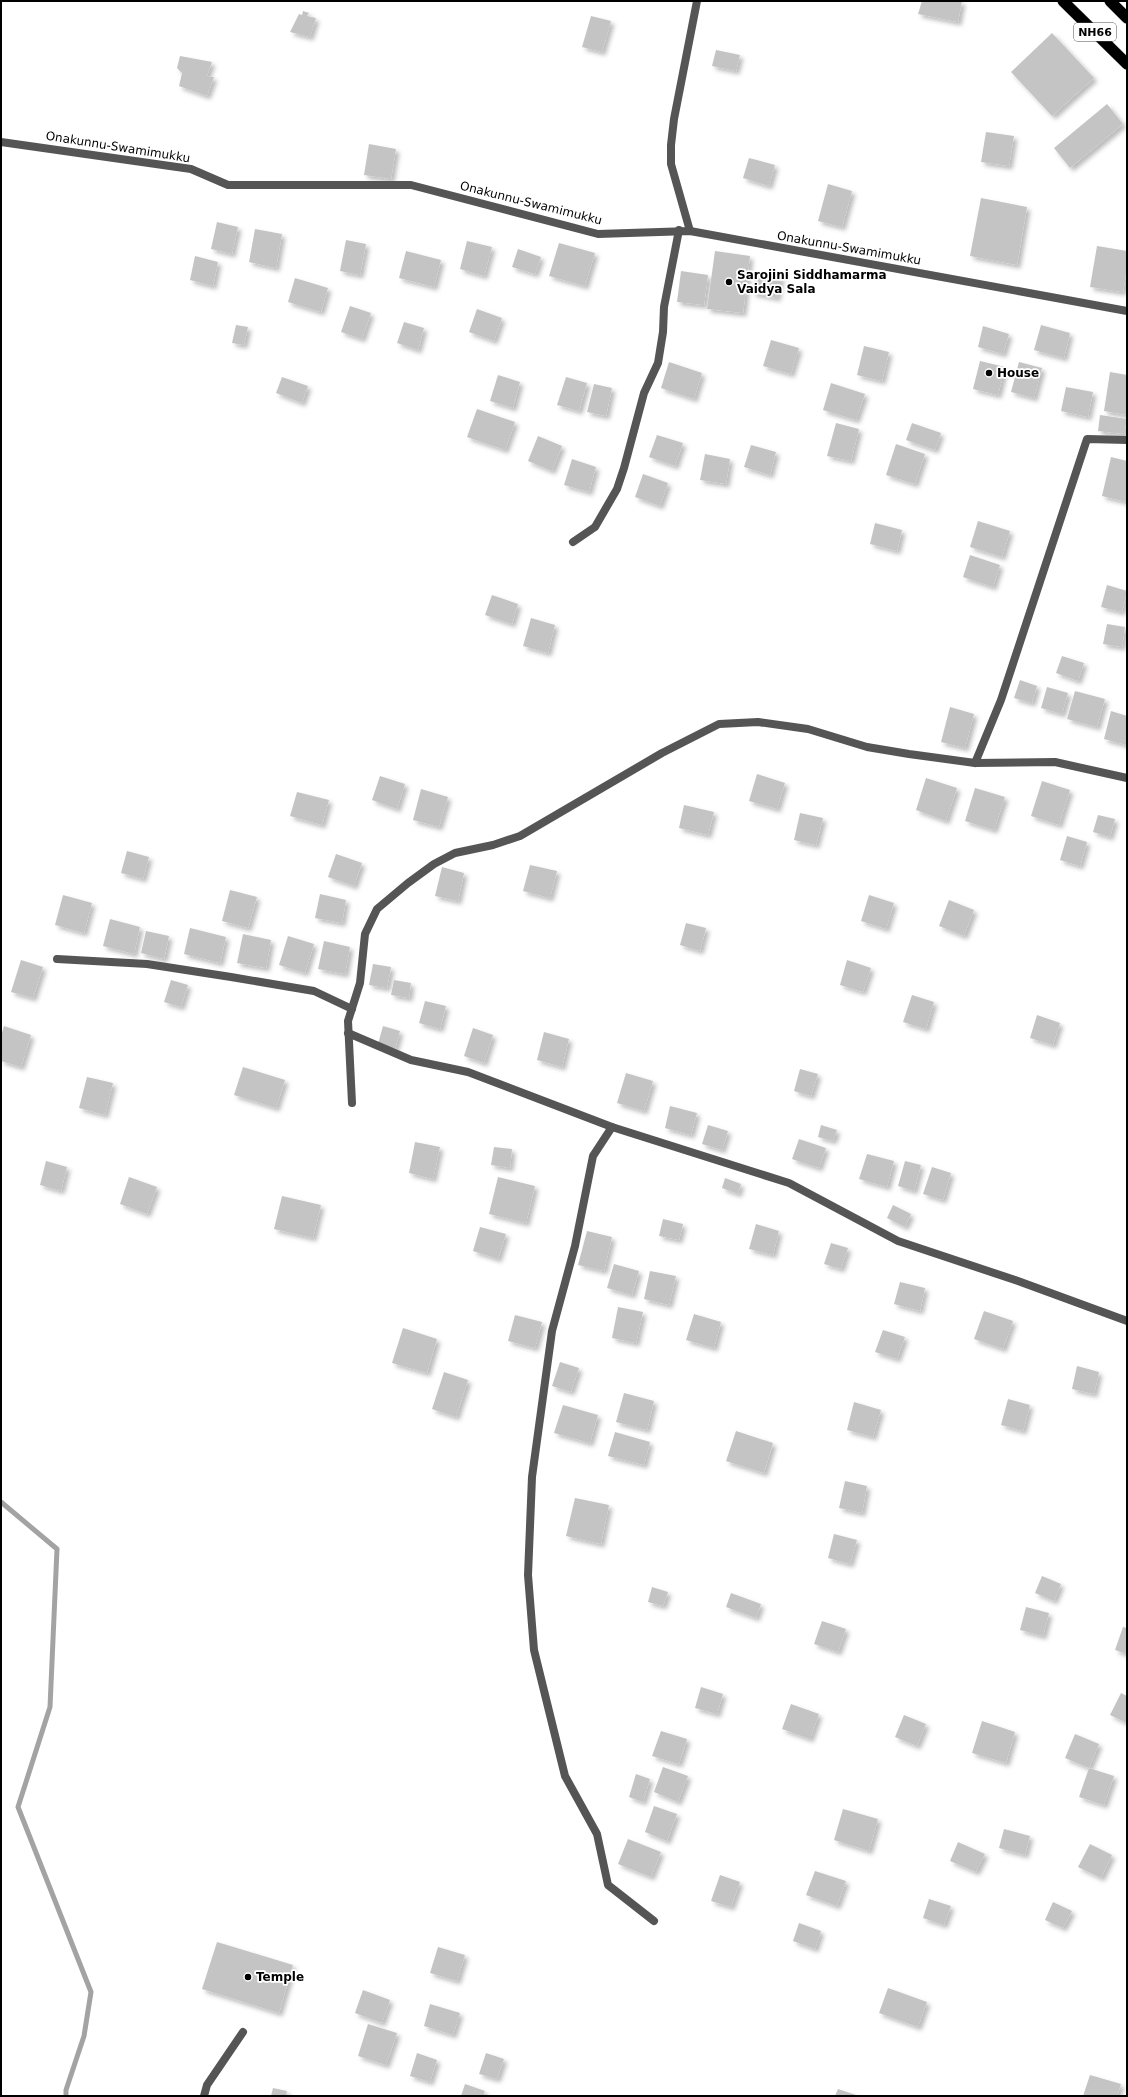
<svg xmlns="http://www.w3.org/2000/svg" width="1128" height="2097" font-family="'DejaVu Sans',sans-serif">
  <defs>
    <filter id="shadow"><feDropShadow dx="3.5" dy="3.5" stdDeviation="2" flood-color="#0004"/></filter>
  </defs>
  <rect width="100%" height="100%" fill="#fff"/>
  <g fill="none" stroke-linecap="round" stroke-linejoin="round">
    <path stroke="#a3a3a3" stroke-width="5" d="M1,1502L57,1549L50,1707L18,1807L91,1992L84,2036L66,2090V2096"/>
  </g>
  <g fill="#c4c4c4" filter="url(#shadow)">
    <path d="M922,1H962L958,22L918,14Z"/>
    <path d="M303,11L309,13L307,16L316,18L310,37L290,32L299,14L302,15Z"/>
    <path d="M591,16L611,21L602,52L582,47Z"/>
    <path d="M1052,33L1094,78L1052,116L1011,72Z"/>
    <path d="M716,50L740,55L736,71L712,66Z"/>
    <path d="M180,56L212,62L207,76L214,77L207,96L179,86L182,73L177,68Z"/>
    <path d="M1107,104L1123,124L1070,168L1054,148Z"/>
    <path d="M986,132L1014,136L1009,166L981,162Z"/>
    <path d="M369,144L396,149L391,179L364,175Z"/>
    <path d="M749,158L775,165L769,186L743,178Z"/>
    <path d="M828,184L852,191L842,227L818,221Z"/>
    <path d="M981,198L1027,207L1017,265L970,256Z"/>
    <path d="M217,222L238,227L232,254L211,249Z"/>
    <path d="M255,229L282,234L276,268L249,262Z"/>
    <path d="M346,240L366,244L360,275L340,271Z"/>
    <path d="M467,241L492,247L484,276L460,269Z"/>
    <path d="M559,243L595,253L585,286L549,276Z"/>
    <path d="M1097,246L1127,251V267L1123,292L1090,287Z"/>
    <path d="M518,249L541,257L535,274L512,267Z"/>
    <path d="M406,251L441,260L434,287L399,278Z"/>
    <path d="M715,251L750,256L743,313L707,309Z"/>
    <path d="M195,256L218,262L213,286L190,280Z"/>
    <path d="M681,271L708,275L704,305L677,302Z"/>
    <path d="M756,271L781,276L777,298L752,293Z"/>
    <path d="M295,278L328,288L321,312L288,302Z"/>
    <path d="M350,306L371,313L362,339L341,332Z"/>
    <path d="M477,309L502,318L494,341L469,332Z"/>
    <path d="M404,322L424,328L418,350L397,343Z"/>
    <path d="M236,325L248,327L244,345L232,343Z"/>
    <path d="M1041,325L1070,333L1064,358L1034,350Z"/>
    <path d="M983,326L1009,334L1003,354L978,347Z"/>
    <path d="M771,340L799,348L791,374L763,366Z"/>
    <path d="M864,346L889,352L882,381L857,375Z"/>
    <path d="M980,361L1005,367L998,395L973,389Z"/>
    <path d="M669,362L702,373L694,399L661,388Z"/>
    <path d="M1019,362L1042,368L1034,398L1011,392Z"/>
    <path d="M1110,372L1127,375V415L1104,411Z"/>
    <path d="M498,375L520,382L513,408L490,401Z"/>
    <path d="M282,377L308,386L302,403L276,393Z"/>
    <path d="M566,377L587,383L579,411L557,405Z"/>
    <path d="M831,383L865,394L856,420L823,410Z"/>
    <path d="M594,384L612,388L606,416L587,412Z"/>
    <path d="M1066,387L1093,392L1088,417L1061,411Z"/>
    <path d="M477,409L515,422L505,450L467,437Z"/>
    <path d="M1100,415L1127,419L1124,434L1098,431Z"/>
    <path d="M836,423L859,429L851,461L827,456Z"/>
    <path d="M912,423L941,433L935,450L906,440Z"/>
    <path d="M657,435L683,443L675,466L649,457Z"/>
    <path d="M538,436L562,446L552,471L528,461Z"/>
    <path d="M896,444L925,454L915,484L886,475Z"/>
    <path d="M751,445L776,452L770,475L744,467Z"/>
    <path d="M705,454L730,459L726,484L700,480Z"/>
    <path d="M1111,457L1127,461V502L1102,496Z"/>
    <path d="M572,459L596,467L589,492L564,485Z"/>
    <path d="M643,474L668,483L660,506L635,497Z"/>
    <path d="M978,521L1010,531L1002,557L970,547Z"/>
    <path d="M875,523L902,530L897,551L870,544Z"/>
    <path d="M970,555L1000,565L993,587L963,577Z"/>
    <path d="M1107,585L1127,591L1122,612L1101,607Z"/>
    <path d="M492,595L518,604L512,624L485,615Z"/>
    <path d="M531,618L555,625L548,653L523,646Z"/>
    <path d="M1107,624L1125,627L1122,647L1103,644Z"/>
    <path d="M1062,656L1084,663L1078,681L1056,673Z"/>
    <path d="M1020,680L1037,686L1032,703L1014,698Z"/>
    <path d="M1047,687L1068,693L1062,714L1041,708Z"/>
    <path d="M1075,691L1105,699L1097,727L1067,719Z"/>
    <path d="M950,707L974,714L965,748L941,742Z"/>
    <path d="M1111,711L1127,716V745L1104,739Z"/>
    <path d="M757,774L785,783L777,809L749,801Z"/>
    <path d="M380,776L405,784L397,809L372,800Z"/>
    <path d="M926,778L957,788L946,821L916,810Z"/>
    <path d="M1042,781L1070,790L1059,825L1031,816Z"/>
    <path d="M975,788L1005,797L994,830L965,821Z"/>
    <path d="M421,789L448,797L439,827L413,820Z"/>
    <path d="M297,792L329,800L322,825L290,816Z"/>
    <path d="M684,805L714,812L708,835L679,828Z"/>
    <path d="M800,813L823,818L816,845L794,840Z"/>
    <path d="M1098,815L1115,819L1110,837L1093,832Z"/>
    <path d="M1067,836L1087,842L1080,866L1060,860Z"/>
    <path d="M127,851L149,857L143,879L121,873Z"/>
    <path d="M336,854L362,863L354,886L328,877Z"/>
    <path d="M530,865L557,871L550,898L523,891Z"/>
    <path d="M442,867L464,873L458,901L435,896Z"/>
    <path d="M230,890L257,897L248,928L222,921Z"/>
    <path d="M320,894L346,900L342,923L315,918Z"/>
    <path d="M63,895L92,903L84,933L55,925Z"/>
    <path d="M869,895L894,903L886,929L861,921Z"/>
    <path d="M949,900L974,910L964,936L939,926Z"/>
    <path d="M110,919L140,927L134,954L103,946Z"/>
    <path d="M686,923L706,928L700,951L680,945Z"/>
    <path d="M190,928L226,937L220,963L184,954Z"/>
    <path d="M146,931L169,936L164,959L141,953Z"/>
    <path d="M243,934L271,940L266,968L237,963Z"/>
    <path d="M288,936L314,944L305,973L279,965Z"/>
    <path d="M324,941L350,947L345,974L318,969Z"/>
    <path d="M21,960L43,967L33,998L11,992Z"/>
    <path d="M847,960L871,968L863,992L840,985Z"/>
    <path d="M373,964L391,967L387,988L369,985Z"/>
    <path d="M171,980L188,985L181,1007L164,1002Z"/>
    <path d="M394,980L411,983L409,998L391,995Z"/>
    <path d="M912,995L934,1002L926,1029L903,1022Z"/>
    <path d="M425,1001L446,1006L440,1029L419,1023Z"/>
    <path d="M1037,1015L1060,1023L1053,1045L1030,1038Z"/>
    <path d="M4,1026L31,1035L21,1067L1,1061V1036Z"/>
    <path d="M383,1026L400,1031L395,1049L378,1044Z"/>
    <path d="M473,1028L493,1035L484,1063L464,1056Z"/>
    <path d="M544,1032L569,1039L562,1067L537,1060Z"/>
    <path d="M243,1067L285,1080L276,1108L234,1095Z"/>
    <path d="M800,1069L818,1074L811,1096L794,1091Z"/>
    <path d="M626,1073L653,1081L644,1111L617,1103Z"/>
    <path d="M87,1077L113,1083L105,1115L79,1108Z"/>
    <path d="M670,1106L697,1113L691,1135L665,1128Z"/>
    <path d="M708,1125L728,1131L722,1150L702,1144Z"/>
    <path d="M821,1125L837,1130L833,1141L818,1137Z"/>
    <path d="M799,1139L826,1148L819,1168L792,1159Z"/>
    <path d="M415,1142L440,1147L433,1179L409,1173Z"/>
    <path d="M494,1147L512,1149L510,1168L491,1165Z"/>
    <path d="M867,1154L894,1161L887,1187L859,1179Z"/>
    <path d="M46,1161L67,1167L61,1191L40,1185Z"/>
    <path d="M905,1161L921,1165L914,1191L898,1186Z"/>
    <path d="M932,1167L951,1173L943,1200L923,1194Z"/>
    <path d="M129,1177L157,1187L147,1214L120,1204Z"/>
    <path d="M498,1177L535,1186L526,1223L489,1214Z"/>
    <path d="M725,1178L741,1184L738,1194L722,1188Z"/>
    <path d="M282,1196L321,1205L313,1238L274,1229Z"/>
    <path d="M893,1205L911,1214L905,1227L887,1218Z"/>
    <path d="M663,1219L683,1224L679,1240L659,1236Z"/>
    <path d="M756,1224L779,1231L773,1255L749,1249Z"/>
    <path d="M480,1227L506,1234L498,1259L473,1251Z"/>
    <path d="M587,1231L612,1237L604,1271L578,1265Z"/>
    <path d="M831,1243L848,1248L841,1269L824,1264Z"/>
    <path d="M614,1264L639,1271L632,1295L607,1288Z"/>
    <path d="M650,1271L676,1276L669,1305L644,1299Z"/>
    <path d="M900,1282L925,1288L920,1311L894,1304Z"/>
    <path d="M618,1307L643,1312L636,1343L612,1338Z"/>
    <path d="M984,1311L1013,1321L1003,1349L974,1339Z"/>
    <path d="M694,1314L721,1322L714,1348L686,1340Z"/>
    <path d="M515,1315L542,1322L535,1348L508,1341Z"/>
    <path d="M403,1328L437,1339L427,1373L392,1363Z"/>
    <path d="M883,1330L905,1337L897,1359L875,1352Z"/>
    <path d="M560,1362L579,1368L571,1392L552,1386Z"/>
    <path d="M1077,1366L1099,1372L1094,1394L1072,1389Z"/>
    <path d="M444,1372L468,1380L456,1417L432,1409Z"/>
    <path d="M624,1393L654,1401L647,1430L616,1422Z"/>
    <path d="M1008,1399L1030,1405L1023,1431L1001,1425Z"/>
    <path d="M854,1402L881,1410L873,1437L847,1430Z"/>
    <path d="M563,1405L598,1415L590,1443L554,1433Z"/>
    <path d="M736,1431L773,1443L764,1473L726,1461Z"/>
    <path d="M615,1432L650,1442L644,1465L608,1456Z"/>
    <path d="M845,1481L867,1486L862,1513L839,1508Z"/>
    <path d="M575,1498L609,1505L601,1544L566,1536Z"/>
    <path d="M834,1534L857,1540L850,1564L828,1558Z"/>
    <path d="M1042,1576L1061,1584L1054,1601L1035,1593Z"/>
    <path d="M652,1587L668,1592L663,1606L648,1602Z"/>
    <path d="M731,1593L761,1604L756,1618L726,1607Z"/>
    <path d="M1026,1607L1049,1613L1043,1636L1020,1630Z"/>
    <path d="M822,1621L846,1629L838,1652L814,1644Z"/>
    <path d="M1123,1627L1127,1628V1654L1115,1650Z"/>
    <path d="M701,1687L723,1694L717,1714L695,1708Z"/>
    <path d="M1121,1693L1127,1696V1723L1110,1715Z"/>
    <path d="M791,1704L819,1714L810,1739L782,1729Z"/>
    <path d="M904,1715L926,1724L917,1746L895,1737Z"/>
    <path d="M982,1721L1015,1732L1006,1763L972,1753Z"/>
    <path d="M661,1731L687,1739L679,1764L652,1756Z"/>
    <path d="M1075,1734L1099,1744L1089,1768L1065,1758Z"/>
    <path d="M663,1767L688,1776L678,1802L654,1792Z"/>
    <path d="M1089,1768L1114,1776L1104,1805L1079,1797Z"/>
    <path d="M636,1774L650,1779L643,1802L629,1797Z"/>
    <path d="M654,1806L677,1814L667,1841L645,1832Z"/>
    <path d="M843,1809L878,1819L869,1851L834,1840Z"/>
    <path d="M1004,1829L1030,1836L1025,1855L999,1848Z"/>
    <path d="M628,1839L661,1852L651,1877L618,1864Z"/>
    <path d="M958,1842L985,1854L976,1872L950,1861Z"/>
    <path d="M1090,1844L1112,1855L1101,1878L1078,1867Z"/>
    <path d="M815,1871L846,1881L837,1906L806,1895Z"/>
    <path d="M720,1875L740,1882L731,1907L711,1901Z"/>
    <path d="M929,1899L951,1906L944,1925L923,1918Z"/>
    <path d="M1053,1902L1072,1911L1063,1928L1045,1920Z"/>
    <path d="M799,1923L821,1931L815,1949L793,1941Z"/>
    <path d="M217,1942L293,1965L279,2013L202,1989Z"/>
    <path d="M438,1947L465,1955L457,1981L430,1973Z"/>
    <path d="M888,1988L927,2002L918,2027L879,2013Z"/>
    <path d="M363,1990L390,2000L382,2023L355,2013Z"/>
    <path d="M430,2004L460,2013L453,2035L424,2026Z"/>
    <path d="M368,2024L397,2033L386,2065L358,2056Z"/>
    <path d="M417,2053L437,2060L430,2082L410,2076Z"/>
    <path d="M486,2053L504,2059L497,2079L479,2074Z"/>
    <path d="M1090,2075L1121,2084L1117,2096H1083Z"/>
    <path d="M465,2084L485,2091L483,2096H461Z"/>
    <path d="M273,2088L287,2091L286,2096H271Z"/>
    <path d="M838,2089L859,2096H835Z"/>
  </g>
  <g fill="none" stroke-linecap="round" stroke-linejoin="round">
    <defs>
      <g id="trunk">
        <path d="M1063,1L1127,64"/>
        <path d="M1110,1L1127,18"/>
      </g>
    </defs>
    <use href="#trunk" stroke="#dbdbdb" stroke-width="12"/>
    <g stroke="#555" stroke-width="8">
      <path d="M690,231L671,164V145L674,119L697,1"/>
      <path d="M573,542L595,527L617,489L624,468L644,393L658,363L663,332L664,307L679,230"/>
      <path d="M975,763L1001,700L1087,439L1127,440"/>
      <path d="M57,959L147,964L231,977L314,991L352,1009"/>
      <path d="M348,1033L411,1060L468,1072L612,1127"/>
      <path d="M352,1103L348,1021L360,983L365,934L377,909L408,883L434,864L455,853L493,845L520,836L662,753L719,724L758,722L808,729L867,747L909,754L975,763L1055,762L1127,778"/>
      <path d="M654,1921L608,1885L597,1834L565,1776L534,1650L528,1575L532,1477L552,1331L575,1246L593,1156L612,1127L789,1183L898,1241L1018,1281L1127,1321"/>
      <path d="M204,2096L207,2085L243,2032"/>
    </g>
    <path stroke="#555" stroke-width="8" d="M1,142L191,169L228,185H411L598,234L690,231L1127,311"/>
    <use href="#trunk" stroke="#000" stroke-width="11"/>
  </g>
  <g fill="#000" stroke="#fff" stroke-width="1.5">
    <circle cx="729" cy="282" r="4"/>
    <circle cx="989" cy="373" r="4"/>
    <circle cx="248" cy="1977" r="4"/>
  </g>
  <g text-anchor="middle" stroke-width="3.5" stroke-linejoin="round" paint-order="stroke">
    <rect fill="#fff" stroke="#4c4c4c" stroke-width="1" x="1074" y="23" width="42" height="18" rx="3"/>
    <g font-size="11" font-weight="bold" fill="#000">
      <text x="1095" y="36">NH66</text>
    </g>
    <g font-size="12" fill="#000" stroke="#fff">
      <text transform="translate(118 147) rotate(9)" y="4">Onakunnu-Swamimukku</text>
      <text transform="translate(531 203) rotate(14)" y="4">Onakunnu-Swamimukku</text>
      <text transform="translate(849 248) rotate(10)" y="4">Onakunnu-Swamimukku</text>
    </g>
    <g font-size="12" font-weight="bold" fill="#000" stroke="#fff" text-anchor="start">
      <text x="737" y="279">Sarojini Siddhamarma<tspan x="737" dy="14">Vaidya Sala</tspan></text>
      <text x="997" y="377">House</text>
      <text x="256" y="1981">Temple</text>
    </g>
  </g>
  <rect width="1128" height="2097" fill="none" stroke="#000000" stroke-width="4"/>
</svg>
